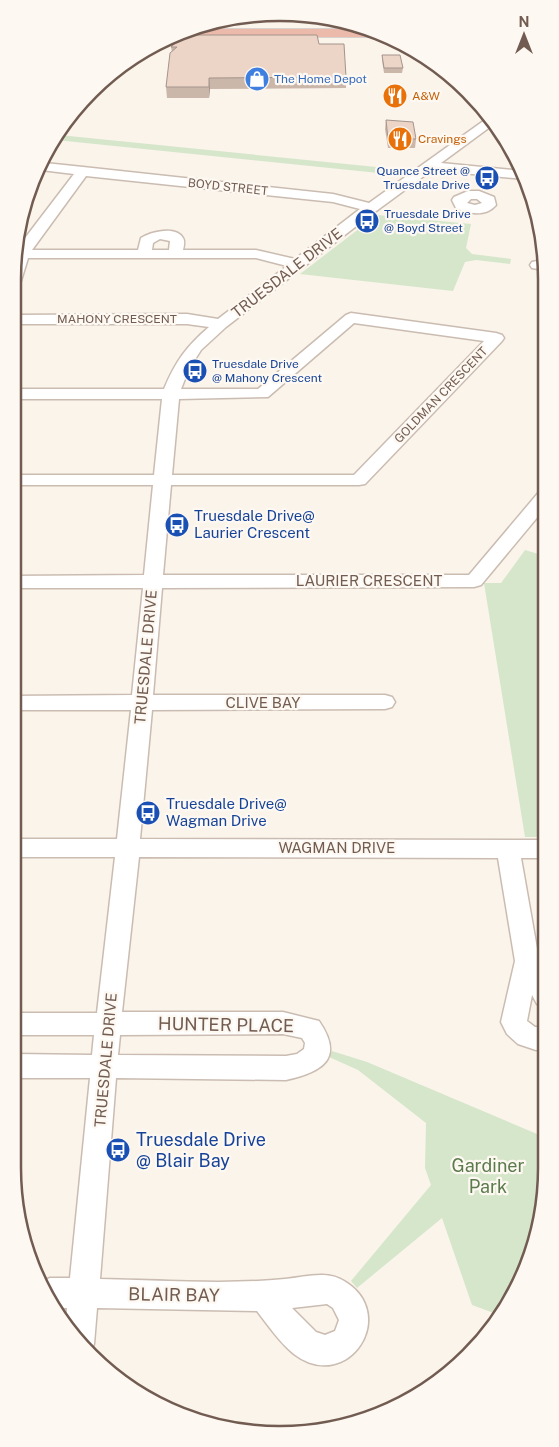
<svg xmlns="http://www.w3.org/2000/svg" width="559" height="1447" font-family="'Public Sans',sans-serif">
  <rect width="100%" height="100%" fill="#faf4eb"/>
  <g fill="#d6e6ca">
    <path d="M59,135L406,170L398,175L56,140Z"/>
    <path d="M377,215L471,224L466,248L472,254L511,259L510,264L476,260L465,262L453,291L300,274Z"/>
    <path d="M525,550L545,556L546,837H525L484,583H501Z"/>
    <path d="M332,1051L367,1062L537,1134H546V1168L537,1237L499,1315L472,1305L442,1218L357,1288L351,1281L431,1185L425,1168L426,1123L358,1070L329,1057Z"/>
  </g>
  <g fill="none" stroke-linecap="round" stroke-linejoin="round">
    <defs>
      <g id="minor">
        <path d="M489,117L494,124L441,163L522,171L524,179L432,170L368,217L226,327L201,350L189,369L181,389H258L346,315L351,313L496,333L502,335L504,338L502,341L365,484L359,485H171L163,575H469L539,492L545,491V508L481,585L474,587L162,588L153,695H385L392,697L395,702L392,707L385,709L152,710L140,839L546,840V858H521L539,960L546,972V1007L537,1004L532,995L527,1021L535,1027H546V1049L536,1050L518,1044L507,1034L501,1022L515,961L498,858L139,857L122,1012H283L319,1021C345,1059 322,1072 286,1080L116,1078L100,1279C160,1280 225,1285 285,1279C305,1277 327,1270 344,1281C400,1314 348,1395 294,1354C279,1342 268,1325 257,1311L97,1308L94,1344L90,1353C75,1340 65,1329 67,1308H58L43,1281L50,1278H70L90,1078H13V1054L92,1055L94,1035H13V1013H97L115,857H13V839H117L131,710H13V696L132,695L143,588H13V576L144,575L153,485H13V475H154L162,399H13V389H164C176,361 186,347 209,327L187,324H13V315L187,314L218,319L287,266L256,258H28L20,284L18,287L13,288L16,250L74,174L41,170L45,163L83,167L333,194L369,203ZM86,176L333,202L360,209L295,259L256,250H183C184,246 185,241 183,238C176,225 150,232 141,238L138,250H32ZM160,239L170,241L169,250H152L153,243ZM354,323L484,341L354,475H172L179,399L268,397ZM283,1034L302,1038L305,1043L304,1049L297,1054L286,1056L118,1055L120,1035ZM327,1304L333,1308L339,1320L335,1331L325,1335L316,1332L292,1308Z"/>
        <path d="M468,191H479L494,197L496,205C486,217 468,214 456,208L452,200L454,197ZM471,199H477L482,203L475,205L467,203Z"/>
        <path d="M537,261L544,262V270L532,268L530,265L532,262Z"/>
      </g>
      <path id="highway" d="M204,29H364L379,35L373,37H192L186,35Z"/>
    </defs>
    <use href="#minor" stroke="#cbbcb1" stroke-width="3"/>
    <use href="#highway" stroke="#d8d1ce" stroke-width="2"/>
    <use href="#minor" fill="#fff" fill-rule="evenodd"/>
    <use href="#highway" fill="#ecbaaa" fill-rule="evenodd"/>
  </g>
  <g fill="#cbb6aa">
    <path d="M319,44L346,77V88L210,89L209,98H167L166,87L172,52L171,47Z"/>
    <path d="M382,55L403,68L402,73H384L382,60Z"/>
    <path d="M75,111L71,125H64L68,117Z"/>
    <path d="M386,120L416,139L415,148H388L385,129Z"/>
  </g>
  <g fill="#a5948b">
    <path d="M209,78L210,89L209,98Z"/>
    <path d="M75,111L71,125L70,115Z"/>
  </g>
  <g fill="#ecd4c6" stroke="#a5948b">
    <path d="M186,35H317L319,44H344L346,77L209,78V87H166L170,53L177,47H171L183,36Z"/>
    <path d="M382,55H400L403,68H384Z"/>
    <path d="M386,120L413,122L416,139H388Z"/>
  </g>
  <defs>
    <symbol id="shop-disc" viewBox="-11 -11 22 22"><circle r="9.5" fill="#3f7fe0" stroke="#fdf8f1"/><path d="M-5-2.5h2.3a2.7 3.5 0 0 1 5.4 0H5L5.5 6h-11ZM-1.5-2.5h3a1.5 2.3 0 0 0-3 0Z" fill="#fff"/></symbol>
    <symbol id="restaurant-disc" viewBox="-11 -11 22 22"><circle r="9.5" fill="#e8710a" stroke="#fdf8f1"/><path d="M-5-6h1v4h1v-4h1v4h1v-4h1v5L-1.5 .5V6h-2V.5L-5-1ZM5-6V6H3V1.5H1.5Q1.5-4 5-6Z" fill="#fff"/></symbol>
    <symbol id="bus-disc" viewBox="-11 -11 22 22"><circle r="9.5" fill="#1a4fb4" stroke="#fdf8f1"/><path d="M-5-6H5V4H4V6H2V4H-2V6H-4V4H-5ZM-3.5-4V0h7V-4ZM-3.5 1.2v1.5H-2V1.2ZM2 1.2v1.5H3.5V1.2Z" fill="#fff"/></symbol>
  </defs>
  <g fill-rule="evenodd">
    <use href="#shop-disc" x="243" y="65" width="28" height="28"/>
    <use href="#restaurant-disc" x="381" y="82" width="28" height="28"/>
    <use href="#restaurant-disc" x="386" y="125" width="28" height="28"/>
    <use href="#bus-disc" x="473" y="164" width="28" height="28"/>
    <use href="#bus-disc" x="353" y="207" width="28" height="28"/>
    <use href="#bus-disc" x="181" y="357" width="28" height="28"/>
    <use href="#bus-disc" x="163" y="511" width="28" height="28"/>
    <use href="#bus-disc" x="134" y="799" width="28" height="28"/>
    <use href="#bus-disc" x="104" y="1136" width="28" height="28"/>
  </g>
  <g text-anchor="middle" stroke-width="4.5" stroke-linejoin="round" paint-order="stroke">
    <g font-size="12" fill="#366cbe" stroke="#fdf8f1" text-anchor="start">
      <text x="274" y="83">The Home Depot</text>
    </g>
    <g font-size="12" fill="#c56008" stroke="#fdf8f1" text-anchor="start">
      <text x="412" y="100">A&amp;W</text>
      <text x="418" y="143">Cravings</text>
    </g>
    <g font-size="12" fill="#164399" stroke="#fdf8f1" text-anchor="start">
      <text x="470" y="175" text-anchor="end">Quance Street @<tspan x="470" dy="14">Truesdale Drive</tspan></text>
      <text x="384" y="218">Truesdale Drive<tspan x="384" dy="14">@ Boyd Street</tspan></text>
      <text x="212" y="368">Truesdale Drive<tspan x="212" dy="14">@ Mahony Crescent</tspan></text>
    </g>
    <g font-size="12" fill="#725c51" stroke="#fdf8f1">
      <text transform="translate(228 187) rotate(6)" y="4">BOYD STREET</text>
      <text x="117" y="323">MAHONY CRESCENT</text>
      <text transform="translate(441 395) rotate(-46)" y="4">GOLDMAN CRESCENT</text>
    </g>
    <g font-size="15" fill="#725c51" stroke="#fdf8f1">
      <text transform="translate(287 273) rotate(-38)" y="5">TRUESDALE DRIVE</text>
      <text x="369" y="586">LAURIER CRESCENT</text>
      <text transform="translate(146 657) rotate(-85)" y="5">TRUESDALE DRIVE</text>
      <text x="263" y="708">CLIVE BAY</text>
      <text x="337" y="853">WAGMAN DRIVE</text>
      <text transform="translate(106 1060) rotate(-85)" y="5">TRUESDALE DRIVE</text>
    </g>
    <g font-size="15" fill="#164399" stroke="#fdf8f1" text-anchor="start">
      <text x="194" y="521">Truesdale Drive@<tspan x="194" dy="17">Laurier Crescent</tspan></text>
      <text x="166" y="809">Truesdale Drive@<tspan x="166" dy="17">Wagman Drive</tspan></text>
    </g>
    <g font-size="18" fill="#725c51" stroke="#fdf8f1">
      <text transform="translate(226 1025) rotate(1)" y="6">HUNTER PLACE</text>
      <text transform="translate(174 1295) rotate(1)" y="6">BLAIR BAY</text>
    </g>
    <g font-size="18" fill="#164399" stroke="#fdf8f1" text-anchor="start">
      <text x="136" y="1146">Truesdale Drive<tspan x="136" dy="21">@ Blair Bay</tspan></text>
    </g>
    <g font-size="18" fill="#5c7b4d" stroke="#fdf8f1">
      <text x="488" y="1172">Gardiner<tspan x="488" dy="21">Park</tspan></text>
    </g>
  </g>
  <path d="M0 0H559V1447H0ZM279 21H280A258 258 0 0 1 538 279V1168A258 258 0 0 1 280 1426H279A258 258 0 0 1 21 1168V279A258 258 0 0 1 279 21Z" fill="#fdf8f1" fill-rule="evenodd"/>
  <path fill="none" stroke="#725c51" stroke-width="2.5" d="M279 21H280A258 258 0 0 1 538 279V1168A258 258 0 0 1 280 1426H279A258 258 0 0 1 21 1168V279A258 258 0 0 1 279 21Z"/>
  <g transform="translate(524 35)" stroke="#fdf8f1" stroke-width="4" paint-order="stroke">
  <path d="M0-4L9 19L0 12L-9 19Z" fill="#725c51"/>
  <text y="-8" font-size="14" font-weight="bold" text-anchor="middle" fill="#725c51">N</text>
  </g>
</svg>
